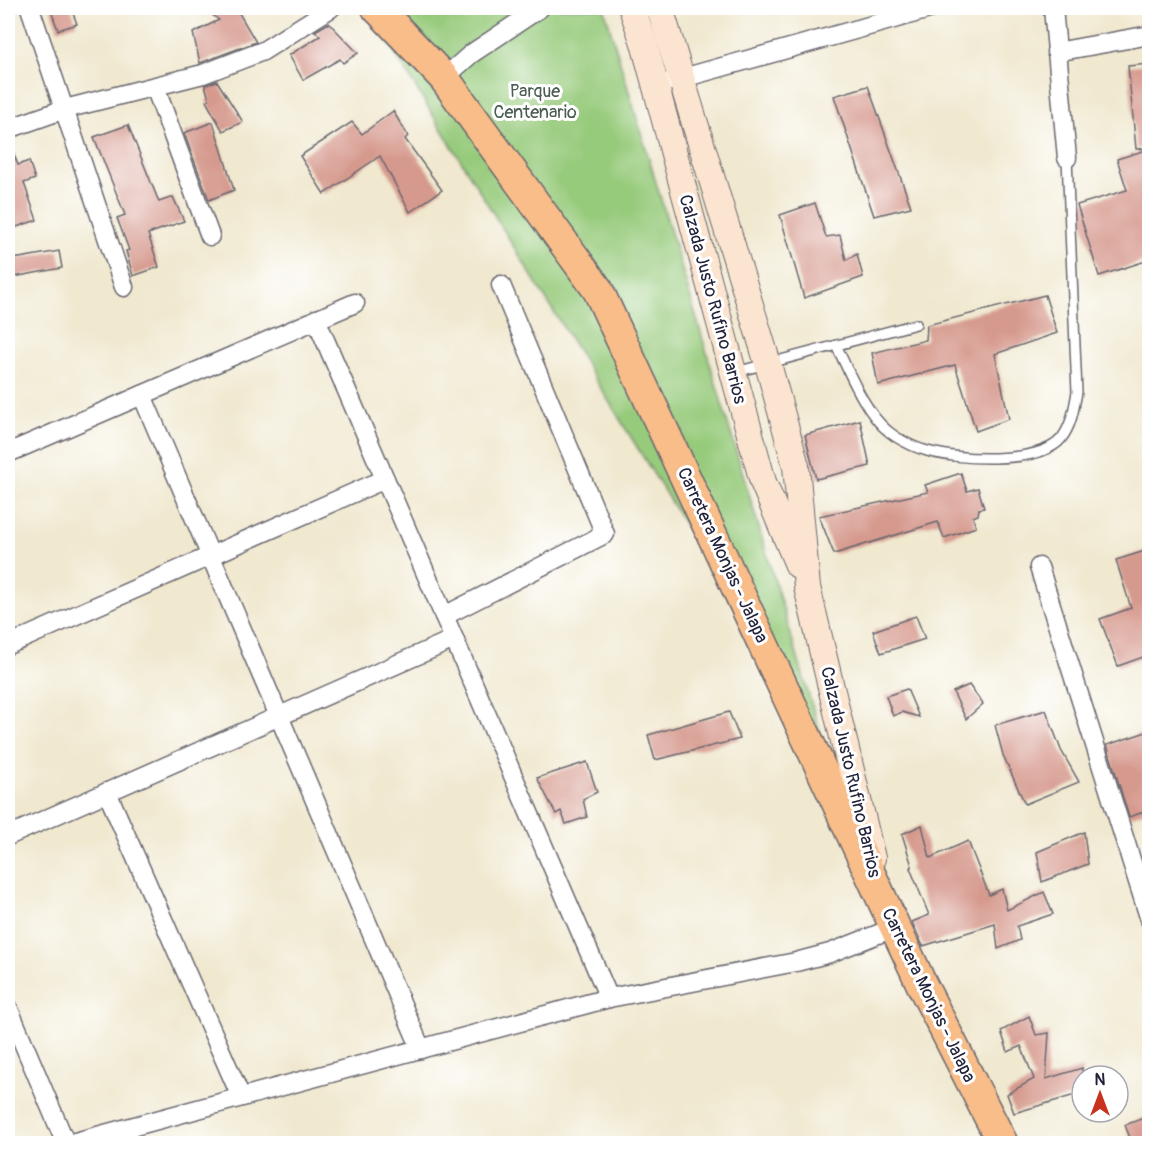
<svg xmlns="http://www.w3.org/2000/svg" width="1157" height="1151" font-family="Pangolin,sans-serif">
  <rect width="100%" height="100%" fill="#fff"/>
  <filter id="ink" filterUnits="userSpaceOnUse"><feTurbulence type="fractalNoise" baseFrequency=".0167" numOctaves="2"/><feDisplacementMap in="SourceGraphic" scale="12" xChannelSelector="R" yChannelSelector="G"/><feConvolveMatrix kernelMatrix="1 2 1 2 8 2 1 2 1" color-interpolation-filters="sRGB"/></filter>
  <filter id="wash" filterUnits="userSpaceOnUse"><feTurbulence type="fractalNoise" baseFrequency=".008" numOctaves="4" result="noise"/><feDisplacementMap in="SourceGraphic" scale="24" xChannelSelector="R" yChannelSelector="G"/><feGaussianBlur stdDeviation="1.35" result="paint"/><feColorMatrix in="noise" values="0 0 0 0 0 0 0 0 0 0 0 0 0 0 0 0 0 1.4 0 .05"/><feComposite in="paint" operator="in"/></filter>
  <g filter="url(#wash)">
    <rect width="100%" height="100%" fill="#f0e8cf"/>
    <path fill="#97cb7b" stroke="#5c765b" stroke-width="1.5" d="M367,8H604L827,756Z"/>
    <g id="blocks">
      <g fill="#d6998d">
        <path d="M50,8H71L77,24L58,30Z"/>
        <path d="M203,8H236L256,42L200,63L193,33L219,20Z"/>
        <path d="M329,23L358,53L343,63L340,59L303,80L289,55L320,36L315,31Z"/>
        <path d="M1149,64V148L1136,149L1128,66Z"/>
        <path d="M217,81L243,122L223,131L206,101L209,99L205,85Z"/>
        <path d="M868,86L911,207L874,216L834,96Z"/>
        <path d="M393,111L408,136L405,139L442,190L410,212L380,156L324,194L300,156L352,122L362,134Z"/>
        <path d="M213,122L234,190L209,200L184,133Z"/>
        <path d="M128,125L159,202L173,197L184,221L148,234L159,267L133,276L126,251L129,250L117,218L125,215L94,137Z"/>
        <path d="M8,144H10L18,165L29,161L35,179L24,183L37,220L8,230Z"/>
        <path d="M1149,149V260L1099,276L1077,205L1127,190L1117,159Z"/>
        <path d="M815,203L826,237L840,235L846,260L857,254L863,277L804,298L780,215Z"/>
        <path d="M59,251L62,268L8,278V260Z"/>
        <path d="M1045,295L1057,333L995,354L1009,419L976,431L955,365L878,385L872,353L926,340L927,325Z"/>
        <path d="M860,420L870,466L816,479L805,435Z"/>
        <path d="M961,473L967,491L978,488L984,508L979,509L978,515L973,517L976,527L944,538L938,522L834,554L819,516L928,492L925,485Z"/>
        <path d="M1145,551L1149,564V655L1118,666L1100,619L1131,608L1116,560Z"/>
        <path d="M916,616L925,639L881,653L873,631Z"/>
        <path d="M969,685L983,704L966,719L953,692Z"/>
        <path d="M907,689L919,717L902,712L893,716L886,696Z"/>
        <path d="M1046,710L1061,750L1079,782L1025,804L1003,755L995,725Z"/>
        <path d="M729,712L740,739L655,760L648,735Z"/>
        <path d="M1149,731V810L1129,817L1107,745Z"/>
        <path d="M587,762L597,792L583,799L587,817L566,824L561,811L556,814L537,778Z"/>
        <path d="M922,825L930,858L968,841L989,895L1002,889L1007,910L1044,892L1053,914L1017,926L1020,940L998,949L995,924L923,946L912,922L929,915L910,868L912,866L902,834Z"/>
        <path d="M1084,832L1088,864L1042,882L1037,852Z"/>
        <path d="M1029,1016L1036,1035L1049,1033L1046,1079L1082,1068V1093L1014,1113L1007,1094L1034,1079L1021,1046L1008,1052L1001,1031Z"/>
        <path d="M1149,1116V1143H1132L1125,1125Z"/>
      </g>
    </g>
  </g>
  <g filter="url(#ink)">
    <use href="#blocks" fill-opacity="0" stroke="#6a676f" stroke-width="1.5"/>
    <g fill="none" stroke-linecap="round" stroke-linejoin="round">
      <defs>
        <g id="lane">
          <path d="M836,345C848,370 866,414 888,431C896,438 913,447 924,450C954,460 1039,465 1061,439C1072,425 1074,408 1077,392L1067,158"/>
          <path d="M736,372L916,324"/>
        </g>
        <g id="street">
          <path d="M30,8L124,287"/>
          <path d="M1053,8L1067,158"/>
          <path d="M1056,52L1150,35"/>
          <path d="M444,78L471,54L540,8"/>
          <path d="M672,81L933,8"/>
          <path d="M155,87L210,236"/>
          <path d="M8,129L65,109L203,74L263,51L331,8"/>
          <path d="M316,319L609,998"/>
          <path d="M142,395L421,1049"/>
          <path d="M8,453L355,303"/>
          <path d="M1039,567L1150,920"/>
          <path d="M444,616L605,534L501,285"/>
          <path d="M8,645L385,479"/>
          <path d="M107,792L241,1097"/>
          <path d="M8,836L454,639"/>
          <path d="M8,1007L66,1144"/>
          <path d="M68,1144L609,998L796,962L830,953L896,927"/>
        </g>
        <g id="secondary">
          <path d="M632,8L644,43L763,482L798,565"/>
          <path d="M660,8L768,364L796,466L807,587L872,858"/>
        </g>
        <path id="primary" d="M377,8L444,78L598,290L922,985L1003,1144"/>
      </defs>
      <use href="#lane" stroke="#6a676f" stroke-width="12"/>
      <use href="#street" stroke="#6a676f" stroke-width="21"/>
      <use href="#secondary" stroke="#6a676f" stroke-width="28"/>
      <use href="#primary" stroke="#6a676f" stroke-width="33"/>
      <use href="#lane" stroke="#fff" stroke-width="9"/>
      <use href="#street" stroke="#fff" stroke-width="18"/>
      <use href="#secondary" stroke="#fce5d0" stroke-width="26"/>
      <use href="#primary" stroke="#f8bd89" stroke-width="30"/>
    </g>
  </g>
  <g text-anchor="middle" stroke-width="6" stroke-linejoin="round" paint-order="stroke">
    <g font-size="18" fill="#4b5d51" stroke="#fff">
      <text x="535" y="97">Parque<tspan x="535" dy="21">Centenario</tspan></text>
    </g>
    <g font-size="18" fill="#22223b" stroke="#fff">
      <text transform="translate(713 299) rotate(75)" y="6">Calzada Justo Rufino Barrios</text>
      <text transform="translate(723 555) rotate(65)" y="6">Carretera Monjas - Jalapa</text>
      <text transform="translate(851 772) rotate(77)" y="6">Calzada Justo Rufino Barrios</text>
      <text transform="translate(929 995) rotate(64)" y="6">Carretera Monjas - Jalapa</text>
    </g>
  </g>
  <rect width="1157" height="1151" fill="none" stroke="#fff" stroke-width="30"/>
  <g transform="translate(1100 1094)"><circle r="28" fill="#ffffff" stroke="#a7a7b1" stroke-width="1.5"/>
  <path d="M0-4.5L10 22L0 15L-10 22Z" fill="#c8321e"/>
  <text y="-9" font-size="16" font-weight="bold" text-anchor="middle" fill="#22223b">N</text>
  </g>
</svg>
